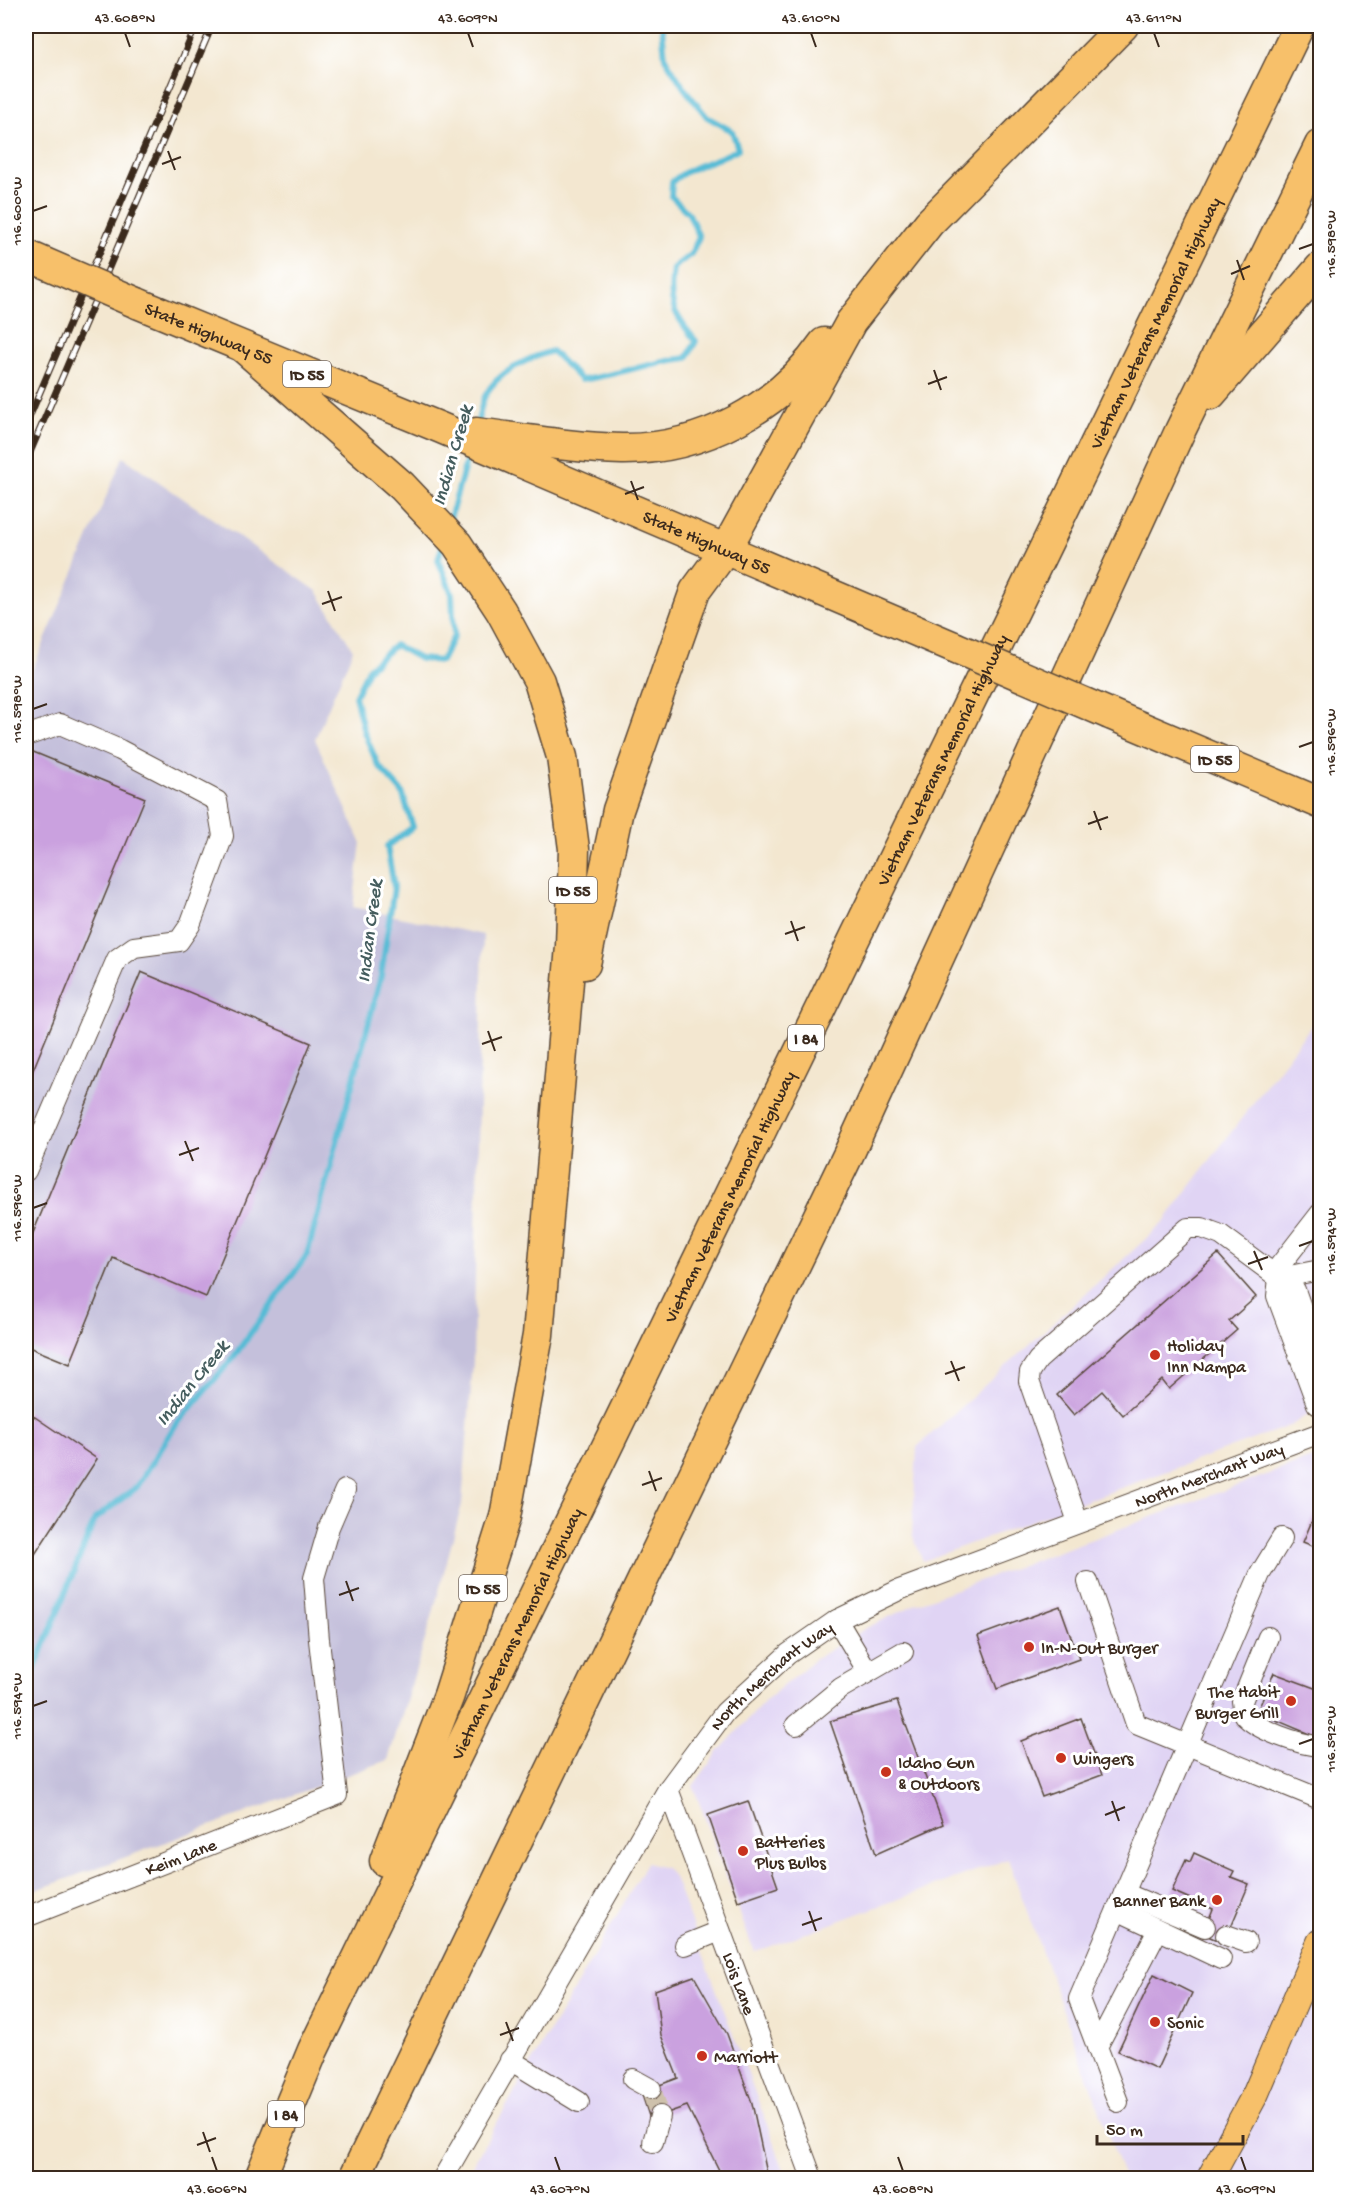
<svg xmlns="http://www.w3.org/2000/svg" width="1346" height="2204" font-family="'Gochi Hand',sans-serif">
  <rect width="100%" height="100%" fill="#fff"/>
  <filter id="ink" filterUnits="userSpaceOnUse"><feTurbulence type="fractalNoise" baseFrequency=".0167" numOctaves="2"/><feDisplacementMap in="SourceGraphic" scale="12" xChannelSelector="R" yChannelSelector="G"/><feConvolveMatrix kernelMatrix="1 2 1 2 8 2 1 2 1" color-interpolation-filters="sRGB"/></filter>
  <filter id="wash" filterUnits="userSpaceOnUse"><feTurbulence type="fractalNoise" baseFrequency=".008" numOctaves="4" result="noise"/><feDisplacementMap in="SourceGraphic" scale="24" xChannelSelector="R" yChannelSelector="G"/><feGaussianBlur stdDeviation="1.35" result="paint"/><feColorMatrix in="noise" values="0 0 0 0 0 0 0 0 0 0 0 0 0 0 0 0 0 1.4 0 .05"/><feComposite in="paint" operator="in"/></filter>
  <g filter="url(#wash)">
    <rect width="100%" height="100%" fill="#f3e7d0"/>
    <g fill="#e0d4f4">
      <path d="M1320,1014V1406L1292,1425L923,1561L912,1534L917,1447L1162,1224Z"/>
      <path d="M1320,1455V2178H1124L1008,1859L754,1952L693,1786L718,1752L767,1699L814,1660L866,1628L916,1604Z"/>
      <path d="M647,1863L665,1868L674,1877L787,2178H465Z"/>
    </g>
    <path fill="#c4c0db" d="M123,457L317,591L353,650L315,739L361,842L353,907L483,935L473,1362L462,1504L432,1617L388,1760L26,1894V685Z"/>
    <g fill="none" stroke-linecap="round" stroke-linejoin="round">
      <g stroke="#57bbd5" stroke-width="6">
        <path d="M477,424C480,415 481,404 485,396C497,372 528,358 552,351L581,380C617,375 651,362 687,358L696,341C673,314 668,303 673,268L691,254L699,237L689,214L671,196L672,182C690,165 716,162 738,149L732,131L707,117L684,88L665,58L662,26"/>
        <path d="M449,522L470,448"/>
        <path d="M26,1691L95,1519L137,1487L174,1427L232,1359L307,1255L381,976L394,887L387,846L413,827L402,792L378,765L364,732L355,696L369,668L395,645L420,659L441,661L454,636L452,594L438,560L443,543"/>
      </g>
    </g>
    <g id="blocks">
      <g fill="#caa1df">
        <path d="M26,749L145,798L26,1087Z"/>
        <path d="M141,972L311,1043L206,1297L113,1258L70,1364L26,1346V1250Z"/>
        <path d="M1218,1254L1256,1297L1229,1321L1237,1330L1169,1389L1162,1380L1123,1415L1102,1391L1074,1415L1057,1395Z"/>
        <path d="M26,1411L97,1459L26,1568Z"/>
        <path d="M1320,1502V1549L1303,1542Z"/>
        <path d="M1060,1606L1079,1659L997,1689L978,1636Z"/>
        <path d="M1274,1673L1320,1690V1720L1314,1736L1257,1712Z"/>
        <path d="M897,1701L943,1824L876,1854L830,1721Z"/>
        <path d="M1081,1718L1102,1775L1042,1797L1021,1741Z"/>
        <path d="M748,1801L778,1887L738,1901L708,1815Z"/>
        <path d="M1194,1853L1234,1871L1231,1877L1249,1884L1224,1943L1203,1934L1213,1909L1172,1891L1186,1860L1190,1862Z"/>
        <path d="M1154,1974L1192,1993L1157,2069L1118,2051Z"/>
        <path d="M694,1976L727,2034L752,2103L768,2178H723L687,2106L650,2119L641,2092L678,2078L661,2035L655,1990Z"/>
      </g>
    </g>
  </g>
  <g filter="url(#ink)">
    <use href="#blocks" fill-opacity="0" stroke="#574639" stroke-width="1.5"/>
    <g fill="none" stroke-linecap="round" stroke-linejoin="round">
      <path stroke="#cec1ac" stroke-width="20" stroke-dasharray="20 10" stroke-linecap="butt" d="M651,2089L660,2116"/>
      <defs>
        <g id="minor">
          <path d="M26,736L60,724L120,750L217,801L223,836L190,925L179,941L134,947L117,959L26,1171"/>
          <path d="M1274,1273L1320,1214"/>
          <path d="M1279,1278L1277,1296L1317,1404L1320,1406"/>
          <path d="M1279,1278L1320,1270"/>
          <path d="M1078,1522L1029,1381L1030,1372L1038,1360L1188,1228H1202L1221,1235L1295,1290L1320,1362"/>
          <path d="M1088,1582L1136,1724L1320,1799"/>
          <path d="M837,1620L868,1672"/>
          <path d="M1268,1637L1242,1701L1244,1715C1257,1730 1300,1745 1320,1746"/>
          <path d="M796,1725L841,1688L903,1652"/>
          <path id="s1" d="M668,1789L812,2178"/>
          <path d="M1124,1893L1205,1927"/>
          <path d="M1117,1910L1221,1959"/>
          <path id="s2" d="M26,1917L337,1795L319,1640L314,1578L329,1527L345,1490"/>
          <path d="M1226,1935L1246,1942"/>
          <path d="M685,1945L720,1931"/>
          <path d="M1097,2047L1158,1930"/>
          <path d="M510,2060L579,2102"/>
          <path d="M633,2079L651,2089"/>
          <path d="M1118,2102L1079,1999L1260,1574L1282,1538"/>
          <path d="M653,2142L660,2116"/>
          <path id="s3" d="M443,2178L668,1789L725,1712L788,1654L837,1620L899,1590L1320,1433"/>
        </g>
        <path id="major" d="M1210,2178L1256,2093L1320,1942"/>
        <g id="highway">
          <path id="s4" d="M137,303L441,428L954,647"/>
          <path d="M244,348L402,486L457,544L501,611L539,681L562,757L574,849L571,946L538,1335L505,1517L449,1695L385,1861"/>
          <path d="M1211,394L1320,268"/>
          <path d="M476,433C524,439 573,448 622,449C701,450 779,408 824,343"/>
          <path d="M1110,714L1320,803"/>
          <path d="M585,964L618,810L695,591L726,549L851,322L929,223L1123,26"/>
          <path id="s5" d="M260,2178L313,2050L1299,26"/>
          <path d="M354,2178L850,1151L1180,431L1320,145"/>
        </g>
      </defs>
      <use href="#minor" stroke="#574639" stroke-width="22"/>
      <use href="#major" stroke="#574639" stroke-width="28"/>
      <use href="#highway" stroke="#574639" stroke-width="33"/>
      <use href="#minor" stroke="#fff" stroke-width="20"/>
      <use href="#major" stroke="#f7c06b" stroke-width="26"/>
      <use href="#highway" stroke="#f7c06b" stroke-width="30"/>
      <defs>
        <g id="rail">
          <path d="M26,425L196,26"/>
          <path d="M26,462L212,26"/>
        </g>
      </defs>
      <use href="#rail" stroke="#3b2a1e" stroke-width="7"/>
      <use href="#rail" stroke="#fff" stroke-width="4.5" stroke-dasharray="14" stroke-linecap="butt"/>
      <defs>
        <g id="highway-bridge">
          <path d="M26,255L137,303"/>
          <path d="M954,647L1110,714"/>
        </g>
      </defs>
      <use href="#highway-bridge" stroke="#574639" stroke-width="33" stroke-linecap="butt"/>
      <use href="#highway-bridge" stroke="#f7c06b" stroke-width="30"/>
    </g>
  </g>
  <path fill="none" stroke="#3b2a1e" stroke-width="2" d="M125,33L130,47M468,33L473,47M811,33L816,47M1154,33L1159,47M168,151L175,170M162,164L181,157M33,211L47,206M1299,249L1313,244M1237,260L1244,280M1231,274L1250,266M934,370L941,390M928,384L947,377M631,481L638,500M625,494L644,487M328,591L335,611M322,604L342,597M33,709L47,704M1299,747L1313,742M1094,811L1101,830M1088,824L1108,817M791,921L798,941M785,934L805,927M488,1031L495,1051M482,1044L502,1037M185,1141L193,1161M179,1155L199,1148M33,1208L47,1203M1299,1246L1313,1241M1254,1251L1262,1270M1248,1264L1268,1257M951,1361L959,1381M945,1374L965,1367M649,1471L656,1491M642,1485L662,1478M346,1581L353,1601M339,1595L359,1588M33,1706L47,1701M1299,1744L1313,1739M1112,1801L1119,1821M1105,1815L1125,1807M809,1911L816,1931M802,1925L822,1918M506,2022L513,2041M500,2035L519,2028M203,2132L210,2152M197,2145L216,2138M212,2157L217,2171M555,2157L560,2171M898,2157L903,2171M1241,2157L1246,2171"/>
  <g fill="#c8321e" stroke="#fff" stroke-width="2">
    <circle cx="1155" cy="1355" r="6"/>
    <circle cx="1029" cy="1647" r="6"/>
    <circle cx="1291" cy="1701" r="6"/>
    <circle cx="1061" cy="1758" r="6"/>
    <circle cx="886" cy="1772" r="6"/>
    <circle cx="743" cy="1851" r="6"/>
    <circle cx="1217" cy="1900" r="6"/>
    <circle cx="1155" cy="2022" r="6"/>
    <circle cx="702" cy="2056" r="6"/>
  </g>
  <g text-anchor="middle" stroke-width="6" stroke-linejoin="round" paint-order="stroke">
    <g fill="#fff" stroke="#766a62" stroke-width="1.5">
      <rect x="283" y="361" width="48" height="26" rx="4.5"/>
      <rect x="1191" y="746" width="48" height="26" rx="4.5"/>
      <rect x="549" y="877" width="48" height="26" rx="4.5"/>
      <rect x="788" y="1025" width="36" height="26" rx="4.5"/>
      <rect x="459" y="1575" width="48" height="26" rx="4.5"/>
      <rect x="268" y="2101" width="36" height="26" rx="4.5"/>
    </g>
    <g font-size="16" font-weight="bold" fill="#3b2a1e">
      <text x="307" y="380">ID 55</text>
      <text x="1215" y="765">ID 55</text>
      <text x="573" y="896">ID 55</text>
      <text x="806" y="1044">I 84</text>
      <text x="483" y="1594">ID 55</text>
      <text x="286" y="2120">I 84</text>
    </g>
    <g font-size="18" fill="#3b2a1e" stroke="#fff">
      <text dy="6" stroke="none"><textPath href="#s5" startOffset="2060">Vietnam Veterans Memorial Highway</textPath></text>
      <text dy="6" stroke="none"><textPath href="#s4" startOffset="78">State Highway 55</textPath></text>
      <text dy="6" stroke="none"><textPath href="#s4" startOffset="618">State Highway 55</textPath></text>
      <text dy="6" stroke="none"><textPath href="#s5" startOffset="1574">Vietnam Veterans Memorial Highway</textPath></text>
      <text dy="6" stroke="none"><textPath href="#s5" startOffset="1088">Vietnam Veterans Memorial Highway</textPath></text>
      <text dy="6" stroke="none"><textPath href="#s3" startOffset="1090">North Merchant Way</textPath></text>
      <text dy="6" stroke="none"><textPath href="#s5" startOffset="602">Vietnam Veterans Memorial Highway</textPath></text>
      <text dy="6" stroke="none"><textPath href="#s3" startOffset="604">North Merchant Way</textPath></text>
      <text dy="6" stroke="none"><textPath href="#s2" startOffset="166">Keim Lane</textPath></text>
      <text dy="6" stroke="none"><textPath href="#s1" startOffset="207">Lois Lane</textPath></text>
    </g>
    <g font-size="18" fill="#3b2a1e" stroke="#fff" text-anchor="start">
      <text x="1167" y="1351">Holiday<tspan x="1167" dy="21">Inn Nampa</tspan></text>
      <text x="1041" y="1653">In-N-Out Burger</text>
      <text x="1279" y="1697" text-anchor="end">The Habit<tspan x="1279" dy="21">Burger Grill</tspan></text>
      <text x="1073" y="1764">Wingers</text>
      <text x="898" y="1768">Idaho Gun<tspan x="898" dy="21">&amp; Outdoors</tspan></text>
      <text x="755" y="1847">Batteries<tspan x="755" dy="21">Plus Bulbs</tspan></text>
      <text x="1205" y="1906" text-anchor="end">Banner Bank</text>
      <text x="1167" y="2028">Sonic</text>
      <text x="714" y="2062">Marriott</text>
    </g>
    <g font-size="20" font-style="italic" fill="#455d5e" stroke="#fff">
      <text transform="translate(451 455) rotate(-74)" y="7">Indian Creek</text>
      <text transform="translate(368 931) rotate(-83)" y="7">Indian Creek</text>
      <text transform="translate(191 1382) rotate(-51)" y="7">Indian Creek</text>
    </g>
  </g>
  <rect width="1346" height="2204" fill="none" stroke="#fff" stroke-width="66"/>
  <path d="M1097 2135v9h146v-9" fill="none" stroke="#3b2a1e" stroke-width="3"/>
  <text x="1106" y="2135" font-size="18" fill="#3b2a1e" stroke="#ffffff" stroke-width="4.5" paint-order="stroke">50 m</text>
  <rect x="33" y="33" width="1280" height="2138" fill="none" stroke="#3b2a1e" stroke-width="2"/>
  <g font-size="15" text-anchor="middle" fill="#3b2a1e">
    <text x="125" y="22">43.608°N</text>
    <text x="468" y="22">43.609°N</text>
    <text x="811" y="22">43.610°N</text>
    <text x="1154" y="22">43.611°N</text>
    <text transform="translate(16 211) rotate(-90)" y="5">116.600°W</text>
    <text transform="translate(1330 244) rotate(-90)" y="5">116.598°W</text>
    <text transform="translate(16 709) rotate(-90)" y="5">116.598°W</text>
    <text transform="translate(1330 742) rotate(-90)" y="5">116.596°W</text>
    <text transform="translate(16 1208) rotate(-90)" y="5">116.596°W</text>
    <text transform="translate(1330 1241) rotate(-90)" y="5">116.594°W</text>
    <text transform="translate(16 1706) rotate(-90)" y="5">116.594°W</text>
    <text transform="translate(1330 1739) rotate(-90)" y="5">116.592°W</text>
    <text x="217" y="2193">43.606°N</text>
    <text x="560" y="2193">43.607°N</text>
    <text x="903" y="2193">43.608°N</text>
    <text x="1246" y="2193">43.609°N</text>
  </g>
</svg>
